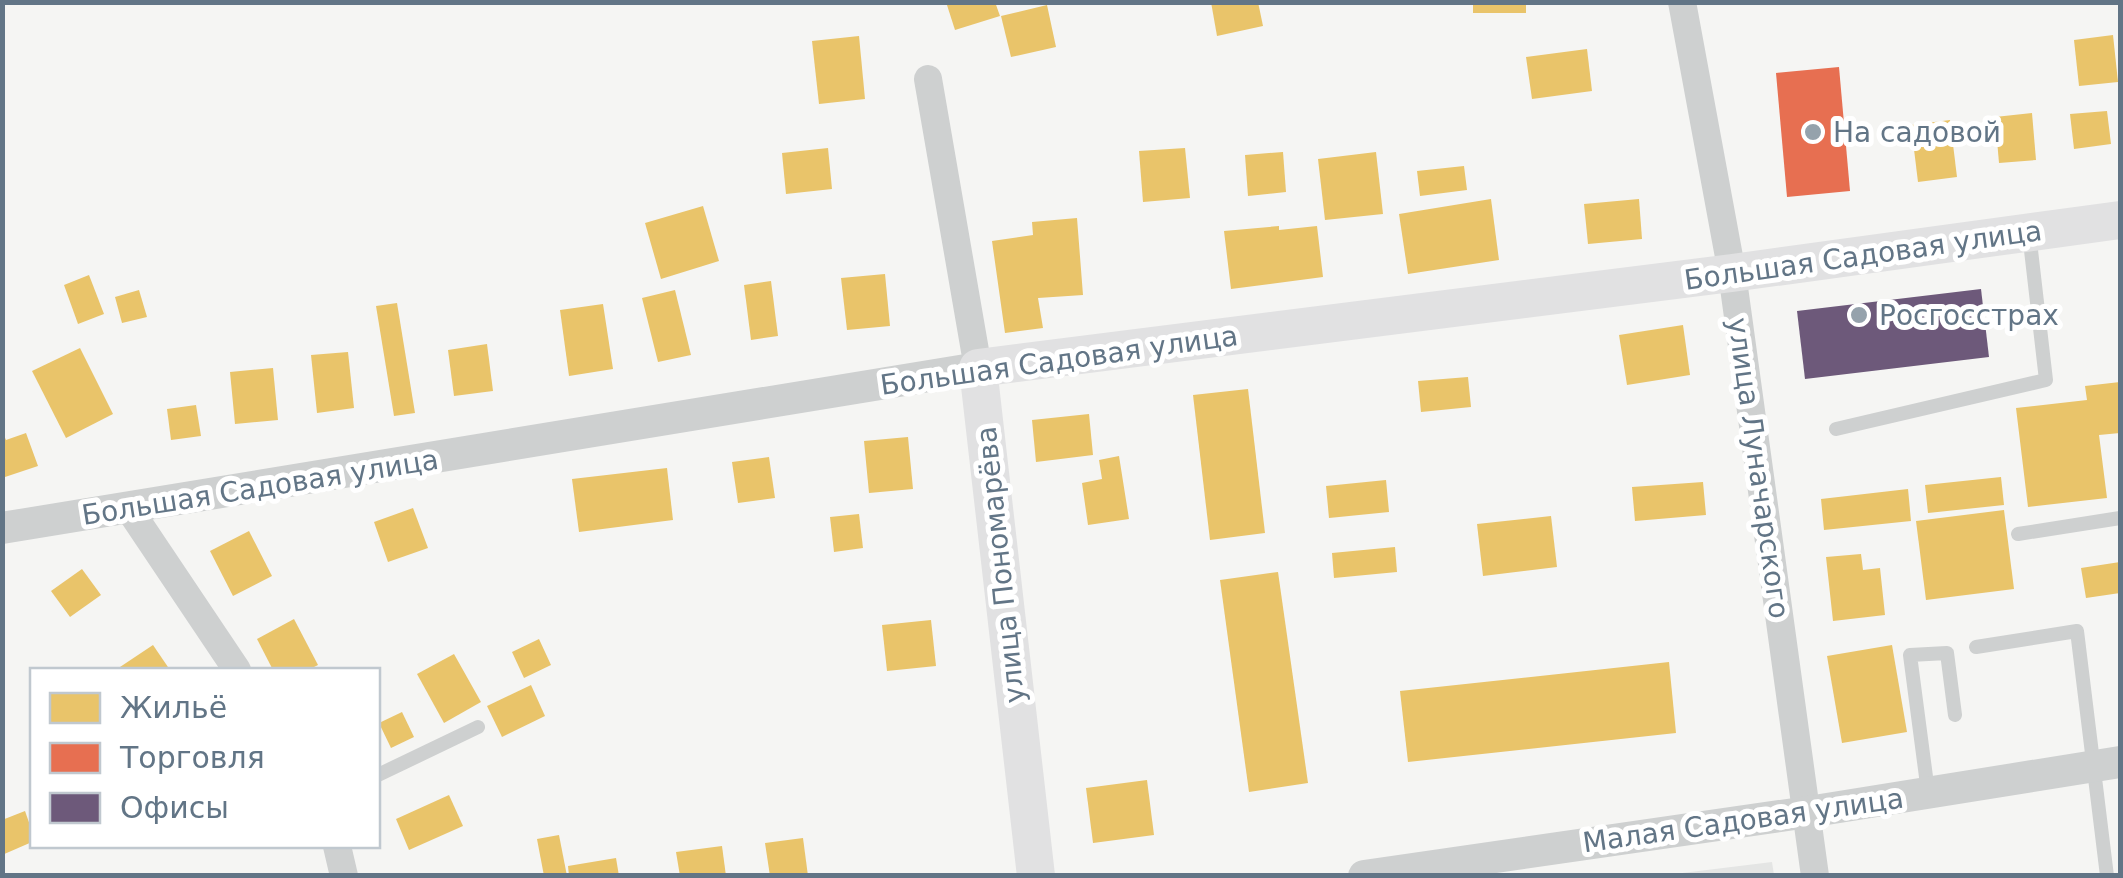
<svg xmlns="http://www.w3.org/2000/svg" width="2123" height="878" font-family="'DejaVu Sans',sans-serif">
  <rect width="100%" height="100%" fill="#f5f5f3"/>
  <path fill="#e4e5e4" d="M1772,862L1774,875H1666Z"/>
  <g fill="#e9c46a">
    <path d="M946,2H995L1000,16L955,30Z"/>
    <path d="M1211,2H1258L1263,26L1217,36Z"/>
    <rect x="1473" y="2" width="53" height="11"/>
    <path d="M1047,5L1056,47L1011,57L1001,16Z"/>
    <path d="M2113,35L2118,82L2079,86L2074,40Z"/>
    <path d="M859,36L865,99L819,104L812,41Z"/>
    <path d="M1587,49L1592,91L1532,99L1526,57Z"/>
    <path d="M2107,111L2111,144L2074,149L2070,114Z"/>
    <path d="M2032,113L2036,160L1999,163L1995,117Z"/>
    <path d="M1950,120L1957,177L1918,182L1911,125Z"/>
    <path d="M828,148L832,189L786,194L782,153Z"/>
    <path d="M1185,148L1190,198L1143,202L1139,151Z"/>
    <path d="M1283,152L1286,192L1248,196L1245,155Z"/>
    <path d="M1376,152L1383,214L1325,220L1318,159Z"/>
    <path d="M1464,166L1467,190L1420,196L1417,171Z"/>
    <path d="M1491,199L1499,260L1408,274L1399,214Z"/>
    <path d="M1639,199L1642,239L1588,244L1584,204Z"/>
    <path d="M703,206L719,261L661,279L645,223Z"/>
    <path d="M1077,218L1083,295L1038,298L1043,328L1005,333L992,241L1033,235L1032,222Z"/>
    <path d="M1279,226V230L1317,226L1323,277L1231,289L1224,231Z"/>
    <path d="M885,274L890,326L847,330L841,278Z"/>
    <path d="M89,275L104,314L78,324L64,285Z"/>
    <path d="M771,281L778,336L751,340L744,285Z"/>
    <path d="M139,290L147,317L122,323L115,297Z"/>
    <path d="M675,290L691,355L658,362L642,298Z"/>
    <path d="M397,303L415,413L394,416L376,306Z"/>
    <path d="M603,304L613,369L569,376L560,310Z"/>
    <path d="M1683,325L1690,375L1627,385L1619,335Z"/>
    <path d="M487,344L493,391L454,396L448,350Z"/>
    <path d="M80,348L113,414L66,438L32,371Z"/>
    <path d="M348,352L354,408L317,413L311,355Z"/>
    <path d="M273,368L278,420L235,424L230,372Z"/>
    <path d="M1468,377L1471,407L1421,412L1418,381Z"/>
    <path d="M2120,382V433L2099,435L2107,498L2028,507L2016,408L2087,400L2085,386Z"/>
    <path d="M1248,389L1265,533L1210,540L1193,395Z"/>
    <path d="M196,405L201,436L171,440L167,409Z"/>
    <path d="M1089,414L1093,455L1036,462L1032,420Z"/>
    <path d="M2,431L6,440L26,433L38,466L2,478Z"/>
    <path d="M908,437L913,489L869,493L864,441Z"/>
    <path d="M1119,456L1129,519L1088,525L1082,483L1102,479L1099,460Z"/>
    <path d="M769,457L775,498L738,503L732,462Z"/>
    <path d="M667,468L673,520L579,532L572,479Z"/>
    <path d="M2001,477L2004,505L1928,513L1925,485Z"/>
    <path d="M1386,480L1389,512L1329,518L1326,486Z"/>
    <path d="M1703,482L1706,515L1635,521L1632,487Z"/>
    <path d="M1908,489L1911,521L1824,530L1821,499Z"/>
    <path d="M413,508L428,548L388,562L374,522Z"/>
    <path d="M2004,510L2014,589L1926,600L1916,521Z"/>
    <path d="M859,514L863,548L834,552L830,517Z"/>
    <path d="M1551,516L1557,567L1483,576L1477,524Z"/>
    <path d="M249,531L272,576L233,596L210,551Z"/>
    <path d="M1395,547L1397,572L1334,578L1332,553Z"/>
    <path d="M1861,554L1863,570L1880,568L1885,615L1833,621L1826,557Z"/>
    <path d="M2120,562V593L2086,598L2081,568Z"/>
    <path d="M82,569L101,595L70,617L51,591Z"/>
    <path d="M1278,572L1308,783L1249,792L1220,580Z"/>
    <path d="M294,619L318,665L308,670H273L257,639Z"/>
    <path d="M931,620L936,666L887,671L882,625Z"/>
    <path d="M539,639L551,665L524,678L512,652Z"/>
    <path d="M153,645L170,670H123L120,667Z"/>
    <path d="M1892,645L1907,732L1842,743L1827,656Z"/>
    <path d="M454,654L481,702L444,723L417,674Z"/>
    <path d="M1669,662L1676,733L1408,762L1400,691Z"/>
    <path d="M531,685L545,716L502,737L487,706Z"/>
    <path d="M402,712L414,737L391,748L379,723Z"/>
    <path d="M1147,780L1154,835L1093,843L1086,788Z"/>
    <path d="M449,795L463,826L409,850L396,819Z"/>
    <path d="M25,811L32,831V842L2,855V820Z"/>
    <path d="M559,835L567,876H544L537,839Z"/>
    <path d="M803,838L808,876H770L765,843Z"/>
    <path d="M722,846L726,876H680L676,852Z"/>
    <path d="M616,858L619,876H569L568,866Z"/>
  </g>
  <path fill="#e76f51" d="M1839,67L1850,191L1787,197L1776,73Z"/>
  <path fill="#6d597a" d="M1981,289L1989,357L1805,379L1797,311Z"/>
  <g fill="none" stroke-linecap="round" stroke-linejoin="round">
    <g stroke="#ced0d0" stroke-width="14">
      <path d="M1836,429L2046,380L2029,233"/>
      <path d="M2018,534L2120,518"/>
      <path d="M1976,647L2077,631L2107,876"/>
      <path d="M378,775L478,727"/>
      <path d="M1928,792L1910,655L1947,653L1955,715"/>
    </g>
    <g stroke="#ced0d0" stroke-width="28">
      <path d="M1682,2L1732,273L1815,876"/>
      <path d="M928,79L978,368"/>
      <path d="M129,509L237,670"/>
      <path d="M337,846L344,876"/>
    </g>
    <g stroke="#ced0d0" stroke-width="32">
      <path d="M2,528L978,368"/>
      <path d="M1364,876L1808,812L2120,762"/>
    </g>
    <path stroke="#e1e1e2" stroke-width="38" d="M1036,876L978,368L1732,273L2120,220"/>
  </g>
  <g fill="#95a2ac" stroke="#fff" stroke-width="4">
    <circle cx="1813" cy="132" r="10"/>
    <circle cx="1859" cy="315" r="10"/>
  </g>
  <g text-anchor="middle" stroke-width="10" stroke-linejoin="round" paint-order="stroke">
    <g font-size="28" fill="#627586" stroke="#fff" text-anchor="start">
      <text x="1833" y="142">На садовой</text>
      <text x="1879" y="325">Росгосстрах</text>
    </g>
    <g font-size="28" fill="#627586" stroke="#fff">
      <text transform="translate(1863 255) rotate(-8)" y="10">Большая Садовая улица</text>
      <text transform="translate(1059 360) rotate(-8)" y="10">Большая Садовая улица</text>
      <text transform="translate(1759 468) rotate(82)" y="10">улица Луначарского</text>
      <text transform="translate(260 487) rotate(-9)" y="10">Большая Садовая улица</text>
      <text transform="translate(1000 565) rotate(-96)" y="10">улица Пономарёва</text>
      <text transform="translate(1743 820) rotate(-8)" y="10">Малая Садовая улица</text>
    </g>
  </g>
  <rect width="2123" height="878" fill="none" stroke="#627586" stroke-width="10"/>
  <rect x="30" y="668" width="350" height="180" fill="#ffffff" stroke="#c0c8cf" stroke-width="2.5"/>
  <rect x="50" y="693" width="50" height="30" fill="#e9c46a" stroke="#c0c8cf" stroke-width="2.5"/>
  <text x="120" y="718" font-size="30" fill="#627586">Жильё</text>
  <rect x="50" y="743" width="50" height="30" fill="#e76f51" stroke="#c0c8cf" stroke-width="2.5"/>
  <text x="120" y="768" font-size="30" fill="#627586">Торговля</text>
  <rect x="50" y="793" width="50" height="30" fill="#6d597a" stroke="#c0c8cf" stroke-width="2.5"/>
  <text x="120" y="818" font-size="30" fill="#627586">Офисы</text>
</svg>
